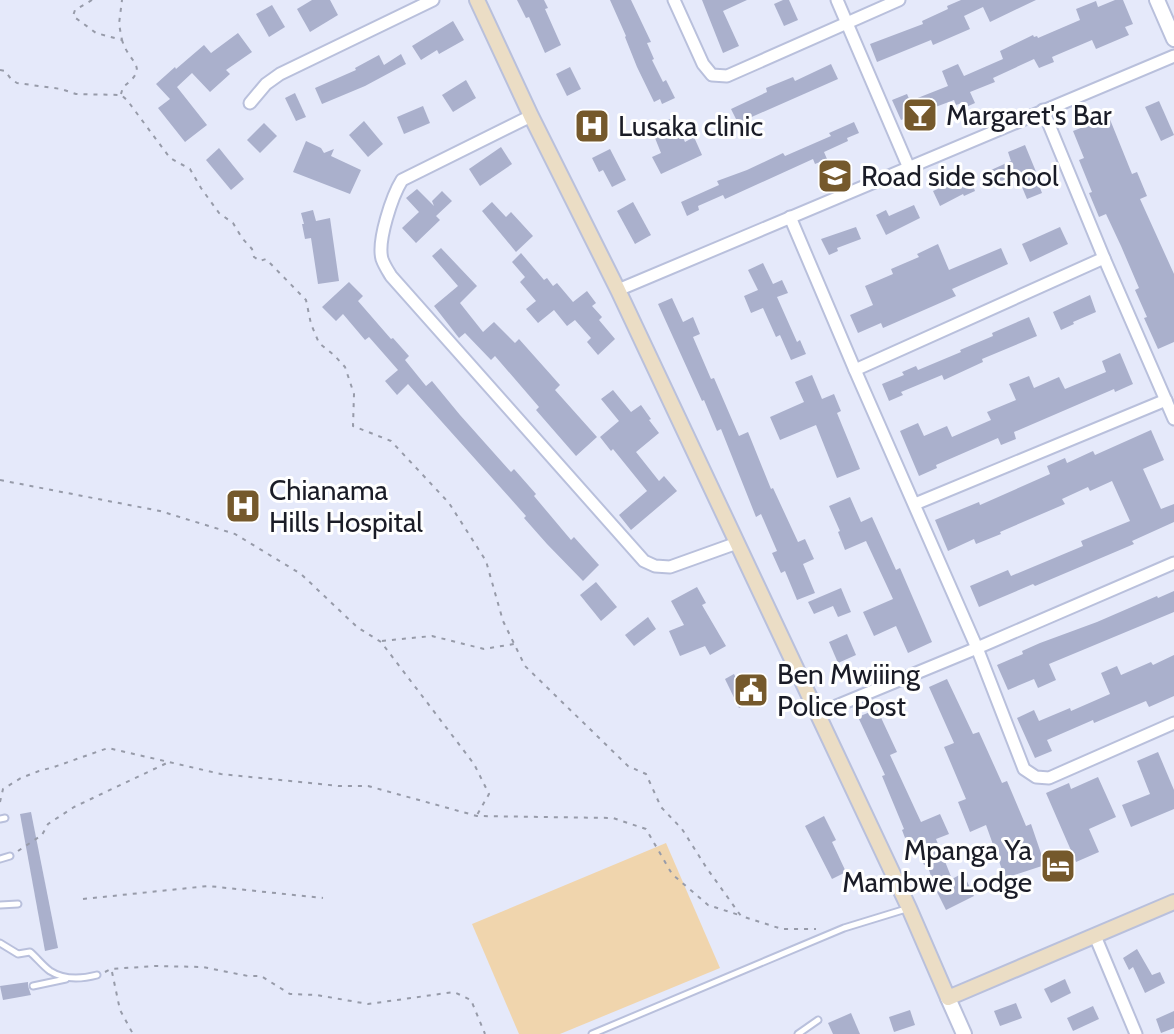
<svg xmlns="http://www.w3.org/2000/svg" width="1174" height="1034" font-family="Cabin,sans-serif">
  <rect width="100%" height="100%" fill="#e5e9fa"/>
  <path fill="#f0d5ad" d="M666,843L720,968L560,1034H519L472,924Z"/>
  <g fill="#aab0cc">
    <path d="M312,0H330L338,15L310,32L297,9Z"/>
    <path d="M517,0H544L548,8L545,9L561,45L545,53L529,17L526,18Z"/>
    <path d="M610,0H631L651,42L647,43L654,59L652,60L663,82L666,80L675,98L662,104L660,99L654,102L637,67L625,37L626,36Z"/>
    <path d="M702,0H747L723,11L739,46L723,53Z"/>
    <path d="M783,0H789L798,20L784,26L774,4Z"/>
    <path d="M961,0H1036L990,22L983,7L964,16L970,29L933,45L931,40L877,62L870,44L923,24L922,21L948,9L947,6Z"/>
    <path d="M1115,0H1123L1133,24L1125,27L1129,35L1096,49L1092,40L1052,57L1054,62L1039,68L1034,59L993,78L995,82L970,92L975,103L964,108L962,103L956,105L954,100L901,120L892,100L907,94L910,101L948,86L942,71L958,64L964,76L1003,59L1000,51L1033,35L1034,37L1037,36L1038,38L1080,20L1076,9L1096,1L1098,7Z"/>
    <path d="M272,5L285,27L269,37L256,14Z"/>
    <path d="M453,21L464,40L439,54L437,50L421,60L412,46Z"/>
    <path d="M238,33L252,52L226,70L230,74L210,92L192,73L177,87L207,125L185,142L158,108L170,99L156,84L175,67L176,69L204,45L211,53Z"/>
    <path d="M401,54L406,64L365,86L322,104L315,88L356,70L355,68L379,55L384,65Z"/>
    <path d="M831,64L838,79L738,123L731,109L767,92L766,88L793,77L795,81Z"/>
    <path d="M570,67L581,89L567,96L556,74Z"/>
    <path d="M466,80L476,98L453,112L442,95Z"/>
    <path d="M295,93L306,117L296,121L285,98Z"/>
    <path d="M1159,101L1174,135L1161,141L1145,107Z"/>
    <path d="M423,106L430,123L404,134L397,117Z"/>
    <path d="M590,109L599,130L585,136L576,115Z"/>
    <path d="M674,117L685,142L694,137L702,155L661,174L652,157L661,153L651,128Z"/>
    <path d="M1109,117L1132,174L1137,172L1147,196L1140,199L1174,274V342L1158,349L1144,318L1147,317L1135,290L1139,288L1121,246L1106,214L1099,217L1089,193L1092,192L1079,160L1084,158L1073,131Z"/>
    <path d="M364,121L383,144L368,157L349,135Z"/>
    <path d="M854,122L859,133L847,138L848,141L824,152L827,159L815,164L813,159L725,199L723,195L698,206L699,210L687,216L681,202L719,185L717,181L747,170L783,153L785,156L831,136L829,133Z"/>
    <path d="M264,123L277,136L260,153L247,140Z"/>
    <path d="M306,141L321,148L324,153L334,149L331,156L361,170L350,194L293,172Z"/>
    <path d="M1025,145L1039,179L1037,180L1042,193L1027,199L1022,187L1019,189L1014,176L997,184L991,170L1011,161L1008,152Z"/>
    <path d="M501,147L512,164L480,186L469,169Z"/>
    <path d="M219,148L244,179L231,190L206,160Z"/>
    <path d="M610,149L626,180L612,187L603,170L599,172L592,158Z"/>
    <path d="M969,175L975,191L964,196L963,194L940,206L933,191Z"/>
    <path d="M417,189L434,206L432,201L442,191L452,201L436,216L440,220L416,243L402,228L419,212L406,198Z"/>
    <path d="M492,202L506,217L511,212L533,236L516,252L482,211Z"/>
    <path d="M633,202L651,235L635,244L617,211Z"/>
    <path d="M914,205L920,218L886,235L876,215L886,210L889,216Z"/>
    <path d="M313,210L316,221L330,218L339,281L318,284L311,238L305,239L302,224H304L301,213Z"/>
    <path d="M856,227L861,239L837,248L838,251L829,255L821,239Z"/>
    <path d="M1060,227L1068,244L1030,262L1022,244Z"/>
    <path d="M938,244L949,270L1001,248L1008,264L952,289L956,296L883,328L881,323L858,333L850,315L873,305L865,286L893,274L891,269L919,257L917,254Z"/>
    <path d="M441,248L477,286L460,303L483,332L494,322L515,343L519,339L560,385L555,390L597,437L576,456L536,410L539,407L495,356L491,360L465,333L459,338L434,306L458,286L432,256Z"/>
    <path d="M521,253L544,280L547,278L553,286L557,283L573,302L587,291L596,303L592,306L602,317L599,320L615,339L598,355L587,342L591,338L575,320L567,326L554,310L538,323L526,309L536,301L520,282L525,277L512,262Z"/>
    <path d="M763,263L773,284L782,280L788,293L777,297L797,342L800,340L806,354L791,360L780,335L776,337L763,308L751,313L744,296L758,290L748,270Z"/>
    <path d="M349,282L363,296L358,301L391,339L393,338L409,356L405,360L426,386L432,381L460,415L511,472L514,469L536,494L534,496L571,540L574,537L599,565L583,581L547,544L524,518L526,516L408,384L397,395L385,381L398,370L369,337L365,340L343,314L336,321L322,307Z"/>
    <path d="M1090,295L1096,312L1073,322L1074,324L1061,330L1053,312Z"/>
    <path d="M672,298L683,322L693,317L700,334L693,337L711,379L714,378L739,436L748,432L771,489L773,488L798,542L805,539L814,559L803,564L815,593L797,600L785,571L781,573L772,553L777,551L761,514L756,517L721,429L717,431L704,400L702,401L658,304Z"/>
    <path d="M1029,317L1037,336L982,359L983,362L944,380L942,375L901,392L903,395L889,401L882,384L904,375L902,372L916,366L918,370L961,352L960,350L993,336L992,333Z"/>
    <path d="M1120,353L1133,384L1115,392L1114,389L1014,432L1016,439L1001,445L998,438L936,465L937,468L919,476L900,431L918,423L924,436L947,426L952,437L991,420L987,412L1016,400L1009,384L1029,376L1034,388L1059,377L1065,389L1106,372L1102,361Z"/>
    <path d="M812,375L822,399L834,394L841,411L837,413L860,469L837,478L816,425L780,440L770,417L804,402L795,382Z"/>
    <path d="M613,390L631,412L641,405L651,419L649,420L659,433L636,452L659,481L664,476L677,491L631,530L619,515L647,491L613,449L611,451L600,437L619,421L601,399Z"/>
    <path d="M1151,430L1164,460L1143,469L1161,509L1174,504V522L1132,541L1134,544L1035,586L1033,584L979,607L970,586L1008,570L1011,576L1083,546L1081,541L1130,521L1112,481L1090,491L1088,487L1062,499L1065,504L1000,532L1001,534L976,544L974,539L948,551L935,520L979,502L980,505L1050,474L1047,466L1065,458L1067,463L1093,451L1095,455Z"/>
    <path d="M850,497L861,522L872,517L896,570L900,568L932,642L908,653L896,626L874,636L863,612L893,599L866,541L845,550L838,532L840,531L829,506Z"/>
    <path d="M596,582L617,607L601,621L580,595Z"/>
    <path d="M697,587L706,603L702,605L726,646L710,655L705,646L680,656L669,631L684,625L671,601Z"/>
    <path d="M841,588L851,612L838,617L833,606L814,614L808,602Z"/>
    <path d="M1174,591V612L1049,664L1056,680L1038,688L1034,679L1008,690L997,665L1023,654L1022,651L1040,643L1097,622L1157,596L1158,598Z"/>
    <path d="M648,617L656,629L634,646L625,635Z"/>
    <path d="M847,634L856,655L838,663L829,642Z"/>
    <path d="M1174,655V696L1149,707L1146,701L1094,723L1093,720L1047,740L1052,751L1035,758L1017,718L1034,710L1039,721L1070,708L1071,711L1110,694L1101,673L1117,666L1121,675L1151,662L1153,665Z"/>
    <path d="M734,674L749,703L739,708L725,679Z"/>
    <path d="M947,679L973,734L979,732L1002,783L1007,781L1026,826L1031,824L1045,865L1005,878L986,825L970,832L958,802L966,799L944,747L954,743L929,687Z"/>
    <path d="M877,709L897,752L890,755L921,822L940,814L949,834L936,839L952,879L963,873L974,896L946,910L935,888L927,864L924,865L917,848L910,851L902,830L904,829L882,776L885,775L858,717Z"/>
    <path d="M1158,752L1174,790V809L1131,827L1122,805L1150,794L1137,761Z"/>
    <path d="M1098,777L1116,817L1089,829L1099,852L1076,862L1046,793L1069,783L1071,789Z"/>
    <path d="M31,812L58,948L45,951L20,814Z"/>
    <path d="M824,816L836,840L832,842L846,872L832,879L805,826Z"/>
    <path d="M1137,949L1152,975L1160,972L1165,983L1145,993L1133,967L1129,970L1123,958Z"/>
    <path d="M1065,979L1071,993L1051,1003L1044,989Z"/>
    <path d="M28,982V986L31,995L3,1000L0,986Z"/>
    <path d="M1016,1003L1022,1018L1000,1026L994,1011Z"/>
    <path d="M1093,1006L1099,1019L1073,1031L1067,1018Z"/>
    <path d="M910,1010L915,1025L894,1032L889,1017Z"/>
    <path d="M1174,1011V1028L1161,1033L1156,1019Z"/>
    <path d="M851,1013L860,1034H833L828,1023Z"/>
  </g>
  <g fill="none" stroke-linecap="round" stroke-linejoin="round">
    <defs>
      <g id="service">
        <path d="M0,819L5,818"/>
        <path d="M0,859L10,856"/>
        <path d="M0,905L18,904"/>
        <path d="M0,943L18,954L30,952C37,958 43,966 50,971C64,980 82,979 97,975"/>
        <path d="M33,986L66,979"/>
        <path d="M592,1034L844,928L906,909"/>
        <path d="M798,1034L818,1020"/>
      </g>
      <g id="minor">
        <path d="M674,0L703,64L712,75L727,76L899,0"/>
        <path d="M837,0L909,168"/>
        <path d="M250,103L266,84L280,74L433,0"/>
        <path d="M1043,110L1104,258L1174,419"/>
        <path d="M531,116L402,180C392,196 377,241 382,259C384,265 388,271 391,276L644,561L655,566L670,567L737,543"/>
        <path d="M790,217L855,370L977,648L1024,769L1036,777L1049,778L1174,723"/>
        <path d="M618,290L1174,56"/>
        <path d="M855,370L1104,258"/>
        <path d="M915,504L1166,400"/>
        <path d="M817,714L977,648L1174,563"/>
        <path d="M1095,936L1136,1034"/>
      </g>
      <g id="tertiary">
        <path d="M1157,0L1174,39"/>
        <path d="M948,998L964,1034"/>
      </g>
      <path id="secondary" d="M477,0L531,116L618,290L909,908L948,998L1174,902"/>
    </defs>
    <use href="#service" stroke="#b9c0dc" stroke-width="9"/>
    <use href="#minor" stroke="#b9c0dc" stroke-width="15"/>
    <use href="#tertiary" stroke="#b9c0dc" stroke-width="18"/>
    <use href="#secondary" stroke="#b9c0dc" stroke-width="18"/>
    <g stroke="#979ba9" stroke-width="2" stroke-dasharray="4 6" stroke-linecap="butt">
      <path d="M92,0L75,10L73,16L96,33L122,40L119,24L122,0"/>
      <path d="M0,70L5,71L11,79L17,83L61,89L76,94L121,95L127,100L170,158L190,169L201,188L219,213L233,223L242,238L252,249L254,257L260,261L266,259L306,300L311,324L319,343L334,355L345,367L354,394L353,426L391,441L449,503L486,561L503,621L525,666L628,766L646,774L661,807L682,829L706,867L741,916L782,929H816"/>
      <path d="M121,94L123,87C151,66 129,64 122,40"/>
      <path d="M0,480L160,511L235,534L301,574L357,627L381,642L474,764L489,794L477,815"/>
      <path d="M382,641L432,636L484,649L514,644"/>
      <path d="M0,802L3,789L21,778L39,771L54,767L108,748L221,774L339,786H368L477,816L613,818L646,829L672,874L708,905L739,915"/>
      <path d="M18,851L42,835L48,824L74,807L169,762"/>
      <path d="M83,899L208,886L323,898"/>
      <path d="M105,972L111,969L156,966L203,967L248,976H261L290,994L317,995L368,1004L454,992L471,1000L485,1034"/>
      <path d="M112,972L120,1010L133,1034"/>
    </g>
    <use href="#service" stroke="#fff" stroke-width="5"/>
    <use href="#minor" stroke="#fff" stroke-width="11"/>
    <use href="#tertiary" stroke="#fff" stroke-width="14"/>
    <use href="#secondary" stroke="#ebddc5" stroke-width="14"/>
  </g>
  <defs>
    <symbol id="bar-square" viewBox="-11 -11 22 22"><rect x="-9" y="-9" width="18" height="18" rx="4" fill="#75592c" stroke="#fff"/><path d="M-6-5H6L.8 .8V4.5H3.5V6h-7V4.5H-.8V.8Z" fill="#fff"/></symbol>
    <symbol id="hospital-square" viewBox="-11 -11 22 22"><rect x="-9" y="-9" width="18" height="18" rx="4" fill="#75592c" stroke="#fff"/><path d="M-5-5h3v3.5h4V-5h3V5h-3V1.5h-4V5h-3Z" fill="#fff"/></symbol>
    <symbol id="school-square" viewBox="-11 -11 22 22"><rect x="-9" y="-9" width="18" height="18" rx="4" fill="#75592c" stroke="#fff"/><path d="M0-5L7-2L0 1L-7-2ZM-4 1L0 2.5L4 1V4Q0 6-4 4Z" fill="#fff"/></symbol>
    <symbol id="civic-square" viewBox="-11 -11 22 22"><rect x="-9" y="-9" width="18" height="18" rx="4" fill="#75592c" stroke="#fff"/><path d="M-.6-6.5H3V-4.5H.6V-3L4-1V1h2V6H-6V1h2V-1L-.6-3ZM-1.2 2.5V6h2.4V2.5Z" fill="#fff"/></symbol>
    <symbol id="hotel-square" viewBox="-11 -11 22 22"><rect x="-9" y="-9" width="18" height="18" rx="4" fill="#75592c" stroke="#fff"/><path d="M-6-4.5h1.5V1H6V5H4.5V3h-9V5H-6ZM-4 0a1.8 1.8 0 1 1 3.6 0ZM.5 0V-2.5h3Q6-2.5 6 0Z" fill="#fff"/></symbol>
  </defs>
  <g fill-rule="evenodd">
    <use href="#bar-square" x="900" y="95" width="40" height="40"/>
    <use href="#hospital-square" x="572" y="106" width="40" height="40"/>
    <use href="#school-square" x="815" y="156" width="40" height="40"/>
    <use href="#hospital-square" x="223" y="486" width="40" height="40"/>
    <use href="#civic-square" x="731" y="670" width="40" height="40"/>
    <use href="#hotel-square" x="1038" y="846" width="40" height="40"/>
  </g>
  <g text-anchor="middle" stroke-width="6" stroke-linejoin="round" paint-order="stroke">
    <g font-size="28" fill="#1a1c27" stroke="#fff" text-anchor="start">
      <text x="946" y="125">Margaret's Bar</text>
      <text x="618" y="136">Lusaka clinic</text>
      <text x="861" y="186">Road side school</text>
      <text x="269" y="500">Chianama<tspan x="269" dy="32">Hills Hospital</tspan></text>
      <text x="777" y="684">Ben Mwiiing<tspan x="777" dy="32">Police Post</tspan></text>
      <text x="1032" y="860" text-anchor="end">Mpanga Ya<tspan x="1032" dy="32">Mambwe Lodge</tspan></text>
    </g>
  </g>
</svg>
